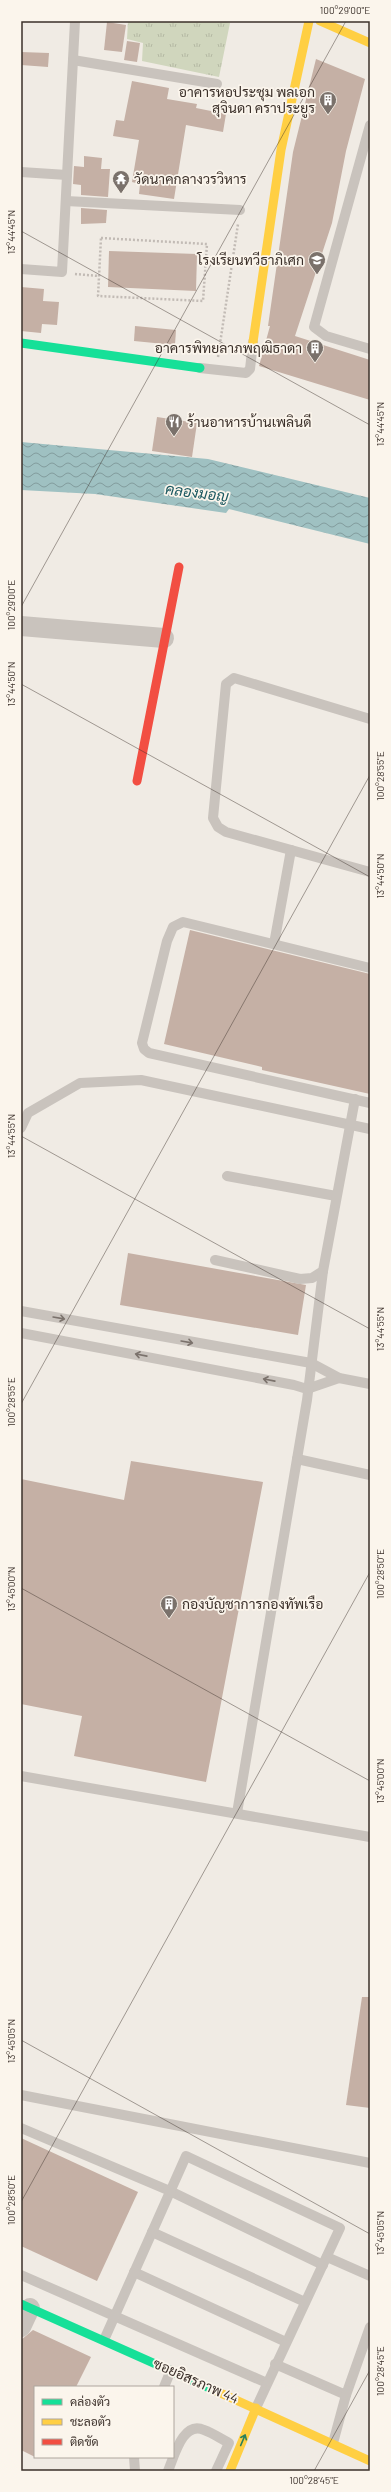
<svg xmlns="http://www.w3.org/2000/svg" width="391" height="2492" font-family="Barlow,Sarabun,sans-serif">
  <defs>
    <pattern id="grass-tufts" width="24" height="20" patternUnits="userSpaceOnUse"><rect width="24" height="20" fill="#d0d6bd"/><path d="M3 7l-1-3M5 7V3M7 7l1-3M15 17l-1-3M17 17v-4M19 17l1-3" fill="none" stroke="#b4b8a3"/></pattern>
    <pattern id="water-waves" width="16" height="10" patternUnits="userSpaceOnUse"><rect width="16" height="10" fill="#9fc1c2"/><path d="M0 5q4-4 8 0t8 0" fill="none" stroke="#839d9e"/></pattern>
  </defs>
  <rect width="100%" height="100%" fill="#f0ebe4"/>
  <path fill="url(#grass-tufts)" d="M128,21H222L230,23L219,77L142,61L143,43L127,39Z"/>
  <path fill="url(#water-waves)" d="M21,442L208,459L370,498V544L229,509L226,513L95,494L21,490Z"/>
  <g fill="#c5b0a5">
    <path d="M107,22L126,25L122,52L104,50Z"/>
    <path d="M127,41L140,43L137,62L124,60Z"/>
    <path d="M21,52L49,53L48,67L21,65Z"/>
    <path d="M316,59L365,79L346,151L332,223L295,336L370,360V400L259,366L270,326H268L293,152Z"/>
    <path d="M132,81L169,88L167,99L197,104L196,108L226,114L223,132L186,125L174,199L139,194L140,184L132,182L139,140L113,136L116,120L124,121Z"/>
    <path d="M84,156L102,158L101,169H110L108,197L81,195V185L73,184L74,166L84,167Z"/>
    <path d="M81,208L107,210L106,223L81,224Z"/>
    <path d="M109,251L197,254L196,291L108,287Z"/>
    <path d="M21,287L44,289L43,301L59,302L57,325L42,324L41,333L21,331Z"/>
    <path d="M135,326L176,330L175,345L134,341Z"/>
    <path d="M157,417L197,423L192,457L152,451Z"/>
    <path d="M190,930L370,974V1094L262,1070V1067L164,1044Z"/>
    <path d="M128,1253L306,1285L298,1335L120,1305Z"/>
    <path d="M131,1461L263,1482L206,1782L74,1756L82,1716L21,1704V1479L124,1500Z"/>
    <path d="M362,1997H370V2108L346,2105Z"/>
    <path d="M21,2138L138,2192L97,2281L21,2246Z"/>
    <path d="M33,2330L91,2357L76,2387H35V2457L21,2450V2340Z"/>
  </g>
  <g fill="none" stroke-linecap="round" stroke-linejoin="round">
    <g stroke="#c2bbb5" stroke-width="2.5" stroke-dasharray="2 2" stroke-linecap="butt">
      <path d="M101,238L207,244L203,301L98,296Z"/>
      <path d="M75,274L99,276"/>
      <path d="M218,357L238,224"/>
    </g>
    <g stroke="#c9c3bd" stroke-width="10">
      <path d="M73,60L217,84"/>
      <path d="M370,125L314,327L326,336L370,349"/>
      <path d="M21,172L67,175"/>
      <path d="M66,201L240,210"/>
      <path d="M21,269L62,272L75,21"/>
      <path d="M200,368L246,373L250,369L253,342"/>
      <path d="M370,719L234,678L226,684L213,818L218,827L226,832L370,872"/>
      <path d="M274,944L291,850"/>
      <path d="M370,968L183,922L173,927L167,941L142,1043L144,1049L149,1053L370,1103"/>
      <path d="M21,1128L28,1113L80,1083L141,1080L370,1129"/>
      <path d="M227,1176L336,1196"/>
      <path d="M215,1260L300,1279L312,1278L323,1271L355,1099"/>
      <path d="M21,1311L311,1363L339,1378L370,1384"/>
      <path d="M21,1333L294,1385L307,1389L339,1378"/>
      <path d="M297,1459L370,1475"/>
      <path d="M21,1776L370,1837"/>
      <path d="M237,1813L307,1400L323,1271"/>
      <path d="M21,2095L370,2163"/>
      <path d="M21,2128L170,2191L323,2265"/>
      <path d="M152,2232L305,2302"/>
      <path d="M327,2257L370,2276"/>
      <path d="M134,2272L286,2342"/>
      <path d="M21,2275L267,2383"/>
      <path d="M104,2340L186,2156L340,2228L256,2408"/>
      <path d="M275,2364L346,2395"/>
      <path d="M164,2387L171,2370"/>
      <path d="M333,2443L346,2395L370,2327"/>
      <path d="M134,2457L135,2471"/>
      <path d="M168,2471C174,2457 183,2420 204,2430C213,2433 221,2439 229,2443L216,2471"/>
    </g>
    <g stroke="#c9c3bd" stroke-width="20">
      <path d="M21,626L164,638"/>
      <path d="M21,2327L30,2308"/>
    </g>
    <g stroke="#16e098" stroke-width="9">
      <path d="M21,343L200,368"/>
      <path d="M21,2304L216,2391"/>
    </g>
    <g stroke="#ffcf43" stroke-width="9">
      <path d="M320,21L370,43"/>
      <path d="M253,342L281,150L309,21"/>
      <path d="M216,2391L370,2461"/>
      <path d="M230,2471L256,2408"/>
    </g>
    <path stroke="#f24e42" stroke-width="9" d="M137,781L179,567"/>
  </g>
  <defs><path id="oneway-shaft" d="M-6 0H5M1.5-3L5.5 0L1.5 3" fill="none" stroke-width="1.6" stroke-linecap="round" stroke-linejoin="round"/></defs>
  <g stroke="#7b726c">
    <use href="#oneway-shaft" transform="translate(59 1318) rotate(10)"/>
    <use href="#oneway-shaft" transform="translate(187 1342) rotate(10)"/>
    <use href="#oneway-shaft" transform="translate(141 1355) rotate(-169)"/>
    <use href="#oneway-shaft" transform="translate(269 1380) rotate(-169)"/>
  </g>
  <use stroke="#2a7f5c" href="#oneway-shaft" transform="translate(243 2440) rotate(-67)"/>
  <path fill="none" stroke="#3b302a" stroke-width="1" stroke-opacity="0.45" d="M21,231L370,425M21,607L346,21M21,684L370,877M21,1136L370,1329M21,1404L370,775M21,1588L370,1781M21,2040L370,2234M21,2202L370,1572M314,2471L370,2370"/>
  <defs>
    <symbol id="building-pin" viewBox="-11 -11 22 30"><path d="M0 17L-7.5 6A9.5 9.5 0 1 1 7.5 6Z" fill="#7a716b" stroke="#fbf5ec"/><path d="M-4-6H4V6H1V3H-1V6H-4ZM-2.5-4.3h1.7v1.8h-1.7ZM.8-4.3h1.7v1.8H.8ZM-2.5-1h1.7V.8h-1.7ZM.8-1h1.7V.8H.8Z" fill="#fff"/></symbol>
    <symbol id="temple-pin" viewBox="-11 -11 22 30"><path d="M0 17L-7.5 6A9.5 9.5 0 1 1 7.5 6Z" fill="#7a716b" stroke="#fbf5ec"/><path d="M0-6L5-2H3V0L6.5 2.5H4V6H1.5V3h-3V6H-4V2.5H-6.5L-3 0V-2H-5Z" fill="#fff"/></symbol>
    <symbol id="school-pin" viewBox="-11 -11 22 30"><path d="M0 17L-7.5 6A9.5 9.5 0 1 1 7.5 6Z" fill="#7a716b" stroke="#fbf5ec"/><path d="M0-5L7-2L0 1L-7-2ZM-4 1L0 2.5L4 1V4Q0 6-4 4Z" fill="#fff"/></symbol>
    <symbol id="restaurant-pin" viewBox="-11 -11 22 30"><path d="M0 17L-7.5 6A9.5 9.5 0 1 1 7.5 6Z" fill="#7a716b" stroke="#fbf5ec"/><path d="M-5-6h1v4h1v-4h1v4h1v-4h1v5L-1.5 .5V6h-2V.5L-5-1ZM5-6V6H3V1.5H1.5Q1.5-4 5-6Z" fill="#fff"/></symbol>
  </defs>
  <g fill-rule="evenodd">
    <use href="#building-pin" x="318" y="90" width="20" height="27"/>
    <use href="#temple-pin" x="111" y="169" width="20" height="27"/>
    <use href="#school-pin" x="307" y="250" width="20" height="27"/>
    <use href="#building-pin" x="305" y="338" width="20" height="27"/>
    <use href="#restaurant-pin" x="164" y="412" width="20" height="27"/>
    <use href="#building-pin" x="159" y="1594" width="20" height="27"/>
  </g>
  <g text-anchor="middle" stroke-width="3.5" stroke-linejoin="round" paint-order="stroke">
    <g font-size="14" fill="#3b302a" stroke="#fbf5ec" text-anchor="end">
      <text x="315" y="97">อาคารหอประชุม พลเอก<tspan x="315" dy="16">สุจินดา คราประยูร</tspan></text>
      <text x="134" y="184" text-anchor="start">วัดนาคกลางวรวิหาร</text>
      <text x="304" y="265">โรงเรียนทวีธาภิเศก</text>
      <text x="302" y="353">อาคารพิทยลาภพฤฒิธาดา</text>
      <text x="187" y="427" text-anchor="start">ร้านอาหารบ้านเพลินดี</text>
      <text x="182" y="1609" text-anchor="start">กองบัญชาการกองทัพเรือ</text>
    </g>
    <g font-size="14" fill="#3b302a" stroke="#fbf5ec">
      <text transform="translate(196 2381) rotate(24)" y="5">ซอยอิสรภาพ 44</text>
    </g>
    <g font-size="15" font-style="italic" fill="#1b5860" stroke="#fbf5ec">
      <text transform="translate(197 493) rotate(7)" y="5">คลองมอญ</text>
    </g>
  </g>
  <rect width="391" height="2492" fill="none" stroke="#fbf5ec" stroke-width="44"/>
  <rect x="34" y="2386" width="140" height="72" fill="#fbf5ec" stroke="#aea69e"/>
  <rect x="42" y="2399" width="20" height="6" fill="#16e098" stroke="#aea69e"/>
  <text x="70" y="2406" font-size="12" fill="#3b302a">คล่องตัว</text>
  <rect x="42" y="2419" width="20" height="6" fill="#ffcf43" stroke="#aea69e"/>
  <text x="70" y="2426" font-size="12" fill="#3b302a">ชะลอตัว</text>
  <rect x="42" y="2439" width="20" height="6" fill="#f24e42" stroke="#aea69e"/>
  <text x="70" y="2446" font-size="12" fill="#3b302a">ติดขัด</text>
  <rect x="22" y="22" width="347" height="2448" fill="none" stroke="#3b302a" stroke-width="1.5"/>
  <g font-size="10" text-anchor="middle" fill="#3b302a">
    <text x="345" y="14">100°29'00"E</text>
    <text transform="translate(11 232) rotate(-90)" y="4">13°44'45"N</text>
    <text transform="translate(380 424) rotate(-90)" y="4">13°44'45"N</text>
    <text transform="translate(11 605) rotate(-90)" y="4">100°29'00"E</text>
    <text transform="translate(11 684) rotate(-90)" y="4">13°44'50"N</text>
    <text transform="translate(380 776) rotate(-90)" y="4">100°28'55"E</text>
    <text transform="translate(380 876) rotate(-90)" y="4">13°44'50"N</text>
    <text transform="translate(11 1136) rotate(-90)" y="4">13°44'55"N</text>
    <text transform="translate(380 1329) rotate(-90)" y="4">13°44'55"N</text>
    <text transform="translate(11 1402) rotate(-90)" y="4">100°28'55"E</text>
    <text transform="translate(380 1574) rotate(-90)" y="4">100°28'50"E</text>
    <text transform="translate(11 1589) rotate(-90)" y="4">13°45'00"N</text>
    <text transform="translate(380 1781) rotate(-90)" y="4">13°45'00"N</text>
    <text transform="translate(11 2041) rotate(-90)" y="4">13°45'05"N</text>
    <text transform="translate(11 2200) rotate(-90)" y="4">100°28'50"E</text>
    <text transform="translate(380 2233) rotate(-90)" y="4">13°45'05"N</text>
    <text transform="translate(380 2371) rotate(-90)" y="4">100°28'45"E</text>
    <text x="314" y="2484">100°28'45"E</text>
  </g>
</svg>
